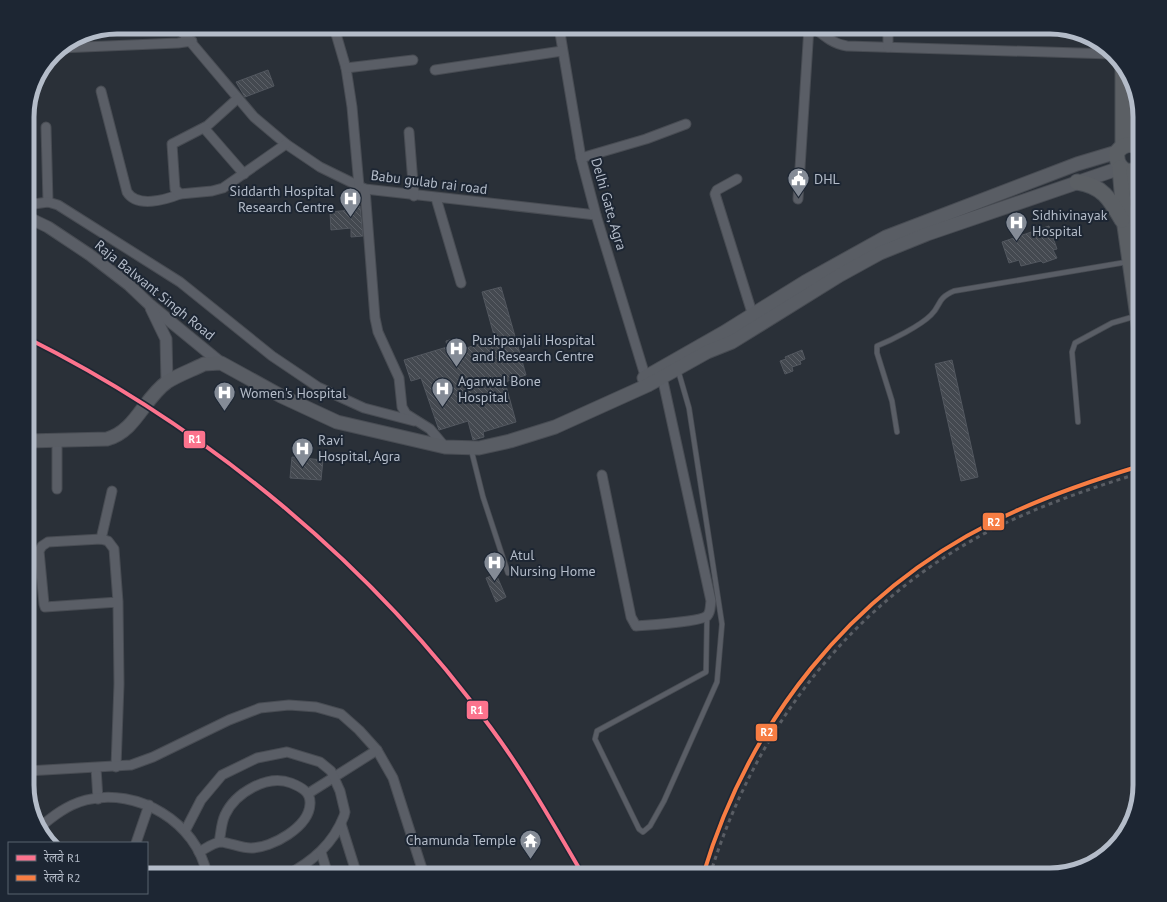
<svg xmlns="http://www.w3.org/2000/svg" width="1167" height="902" font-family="'PT Sans','Noto Sans Devanagari',sans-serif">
  <defs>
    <pattern id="building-back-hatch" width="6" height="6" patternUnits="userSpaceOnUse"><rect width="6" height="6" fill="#444950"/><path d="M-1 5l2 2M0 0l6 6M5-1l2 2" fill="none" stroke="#5d6168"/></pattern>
  </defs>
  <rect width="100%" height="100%" fill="#2a3038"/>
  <g fill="url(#building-back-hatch)" stroke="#52575f">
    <path d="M268,70L274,86L245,97L236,82Z"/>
    <path d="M360,206L363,236L351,237V228L331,230L330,212L351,210L350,207Z"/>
    <path d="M1049,226L1057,249L1053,250L1057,258L1043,263L1041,261L1021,266L1019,260L1009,263L1002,242Z"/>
    <path d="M501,287L526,375L505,382L516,422L483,432L484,437L473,440L468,421L439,430L421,378L411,381L404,360L447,347L446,341L457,338L460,350L495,339L482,292Z"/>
    <path d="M802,350L805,359L800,361L801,364L792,367L793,371L785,374L780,361L786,359L785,357Z"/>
    <path d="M952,360L978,477L961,481L935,364Z"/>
    <path d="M292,457L323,460L321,480L290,478Z"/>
    <path d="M496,574L506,597L496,602L486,578Z"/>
  </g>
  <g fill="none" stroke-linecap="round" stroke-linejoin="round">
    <defs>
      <g id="service">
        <path d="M678,370L689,408L722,624L717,682L664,801L650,826L643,832L639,829L595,739L597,731L706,672L707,616"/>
        <path d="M1078,422L1072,352L1075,343L1112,323L1136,316"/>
        <path d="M897,432L892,401L877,353V346C892,340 920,326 931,315C942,304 936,299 954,291L1127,262"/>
        <path d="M471,449L483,497L508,573"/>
      </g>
      <g id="minor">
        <path d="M178,27L254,117L286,144L320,167L365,189L596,215"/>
        <path d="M334,27L346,68L352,107L359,186"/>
        <path d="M559,27L581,158L596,215L647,382"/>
        <path d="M654,27V28"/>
        <path d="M813,27C824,36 833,44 847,46L1111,54"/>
        <path d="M888,47V27"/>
        <path d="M60,48L178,43L192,41"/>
        <path d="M346,68L413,60"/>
        <path d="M435,70L562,51"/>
        <path d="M101,91L127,192C137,208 165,200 180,194"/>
        <path d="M237,99L207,126L172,144L175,189L180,194L212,191L223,188L286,144"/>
        <path d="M46,127L48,202"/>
        <path d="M204,128L244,174"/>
        <path d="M409,132L414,196"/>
        <path d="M581,158L646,139L686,124"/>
        <path d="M737,179L717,190L715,194L754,319"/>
        <path d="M365,189L375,318L378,332L399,378L402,407L406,414L430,429L445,447"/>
        <path d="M436,198L461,283"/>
        <path d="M798,199L809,27"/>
        <path d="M27,205L48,202L58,205L180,282L272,356L318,387L364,408L414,421"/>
        <path d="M57,441V489"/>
        <path d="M602,475L631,617L636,626C648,625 700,622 707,616C711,612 710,606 711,601L661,372"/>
        <path d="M101,539L112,491"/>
        <path d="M116,767L119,684L118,602L114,549L108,541L101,539L48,542L42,546L39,551L44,604L45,607L118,602"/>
        <path d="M96,768L98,799"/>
        <path d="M27,771L131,765L153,757L229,720L260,708L289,705L316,707L341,714L359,730L377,750L393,778L424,875"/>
        <path d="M309,793L377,750"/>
        <path d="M341,824L357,875"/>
        <path d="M39,828C53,816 67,805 86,800C137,787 197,822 207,875"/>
        <path d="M185,831L201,800L222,775L257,758L287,752L320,762L331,771L340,791L345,812L344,816C333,844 313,861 287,875"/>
        <path d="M136,843L149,805"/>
        <path d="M199,852C205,849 214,842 221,842C231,843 241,848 251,848C272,848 309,827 310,804C311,792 301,787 291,783C267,774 235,793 225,815C221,823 221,834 219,842"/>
        <path d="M321,852L328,875"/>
      </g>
      <g id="tertiary">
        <path d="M27,217L48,227L90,255L129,285L149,304L221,363"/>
        <path d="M151,308L166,339L167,382"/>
      </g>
      <g id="secondary">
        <path d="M644,378L723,333L805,282L886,237L1077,164L1117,152"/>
        <path d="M27,441L107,439C136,431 144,398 167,382C178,375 192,370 204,364L221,363L281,396L337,422L445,447L479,448L510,441L555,427L648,385L707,352L732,342L840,275L880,253L927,234L1120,168"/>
      </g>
      <g id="trunk">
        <path d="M1136,100V145"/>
        <path d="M1123,146V68"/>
        <path d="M1140,148C1131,142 1123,144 1117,152C1115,166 1127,178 1140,167"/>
        <path d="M1120,168L1125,226L1140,331"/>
        <path d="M1134,171L1140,216"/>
        <path d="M1077,182C1103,186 1110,199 1122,220"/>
      </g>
    </defs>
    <use href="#service" stroke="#484c53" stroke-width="6"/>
    <use href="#minor" stroke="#484c53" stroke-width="11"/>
    <use href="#tertiary" stroke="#484c53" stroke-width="13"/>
    <use href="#secondary" stroke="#484c53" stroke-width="15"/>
    <use href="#trunk" stroke="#474c53" stroke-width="17"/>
    <use href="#service" stroke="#5a5e66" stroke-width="4.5"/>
    <use href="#minor" stroke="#5a5e66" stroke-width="9"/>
    <use href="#tertiary" stroke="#5a5e66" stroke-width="11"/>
    <use href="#secondary" stroke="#595d64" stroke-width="13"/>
    <use href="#trunk" stroke="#5b5f64" stroke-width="15"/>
    <g stroke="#595d64" stroke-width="3" stroke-dasharray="4 4" stroke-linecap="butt">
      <path d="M703,875C749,722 849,594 993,522C1040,498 1090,481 1140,466"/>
      <path d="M710,875C756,725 854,600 995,528C1042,505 1091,488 1140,473"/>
    </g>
    <defs>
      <path id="rail-1" d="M27,338C207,428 373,565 491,728C525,774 554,825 583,875"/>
      <path id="rail-2" d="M703,875C749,722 849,594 993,522C1040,498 1090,481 1140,466"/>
    </defs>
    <use href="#rail-1" stroke="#1d2633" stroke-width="7"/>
    <use href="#rail-2" stroke="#1d2633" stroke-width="7"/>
    <use href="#rail-1" stroke="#fc738d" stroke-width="4"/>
    <use href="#rail-2" stroke="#f77d43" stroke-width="4"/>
  </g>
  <defs>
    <symbol id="civic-pin" viewBox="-11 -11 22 30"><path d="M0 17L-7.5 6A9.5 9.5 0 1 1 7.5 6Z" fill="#848b96" stroke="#1d2633"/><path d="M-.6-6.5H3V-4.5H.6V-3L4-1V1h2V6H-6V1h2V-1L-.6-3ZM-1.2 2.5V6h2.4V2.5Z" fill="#fff"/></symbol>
    <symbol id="hospital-pin" viewBox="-11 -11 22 30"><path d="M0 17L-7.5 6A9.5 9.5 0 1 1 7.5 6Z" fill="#848b96" stroke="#1d2633"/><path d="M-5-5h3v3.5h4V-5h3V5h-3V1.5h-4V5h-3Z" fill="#fff"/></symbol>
    <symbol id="temple-pin" viewBox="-11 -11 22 30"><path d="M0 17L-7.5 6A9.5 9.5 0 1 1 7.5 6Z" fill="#848b96" stroke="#1d2633"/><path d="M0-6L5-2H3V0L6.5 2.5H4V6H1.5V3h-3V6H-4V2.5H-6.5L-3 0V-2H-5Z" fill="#fff"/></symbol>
  </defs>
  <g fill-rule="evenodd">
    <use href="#civic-pin" x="786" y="166" width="25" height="34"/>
    <use href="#hospital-pin" x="338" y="186" width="25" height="34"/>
    <use href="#hospital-pin" x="1004" y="210" width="25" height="34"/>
    <use href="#hospital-pin" x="444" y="336" width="25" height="34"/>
    <use href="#hospital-pin" x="430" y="376" width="25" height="34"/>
    <use href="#hospital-pin" x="212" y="380" width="25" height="34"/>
    <use href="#hospital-pin" x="290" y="436" width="25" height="34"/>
    <use href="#hospital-pin" x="482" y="550" width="25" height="34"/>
    <use href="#temple-pin" x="518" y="828" width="25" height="34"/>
  </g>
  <g text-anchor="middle" stroke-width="4" stroke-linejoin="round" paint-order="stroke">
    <g font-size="14" fill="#b4bcc9" stroke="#1d2633" text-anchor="start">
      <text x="814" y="184">DHL</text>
      <text x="334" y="196" text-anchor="end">Siddarth Hospital<tspan x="334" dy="16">Research Centre</tspan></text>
      <text x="1032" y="220">Sidhivinayak<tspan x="1032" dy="16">Hospital</tspan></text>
      <text x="472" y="345">Pushpanjali Hospital<tspan x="472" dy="16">and Research Centre</tspan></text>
      <text x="458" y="386">Agarwal Bone<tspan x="458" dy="16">Hospital</tspan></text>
      <text x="240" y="398">Women's Hospital</text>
      <text x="318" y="445">Ravi<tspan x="318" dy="16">Hospital, Agra</tspan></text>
      <text x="510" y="560">Atul<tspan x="510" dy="16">Nursing Home</tspan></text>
      <text x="516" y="845" text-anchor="end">Chamunda Temple</text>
    </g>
    <g font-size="14" fill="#b4bcc9" stroke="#1d2633">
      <text transform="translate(429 182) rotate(7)" y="5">Babu gulab rai road</text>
      <text transform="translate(609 204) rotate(74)" y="5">Delhi Gate, Agra</text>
      <text transform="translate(155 290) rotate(39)" y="5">Raja Balwant Singh Road</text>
    </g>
  </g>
  <path d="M0 0H1167V902H0ZM117 34H1050A83 83 0 0 1 1133 117V785A83 83 0 0 1 1050 868H117A83 83 0 0 1 34 785V117A83 83 0 0 1 117 34Z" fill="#1d2633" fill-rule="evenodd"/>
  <path fill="none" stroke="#b4bcc9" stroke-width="5" d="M117 34H1050A83 83 0 0 1 1133 117V785A83 83 0 0 1 1050 868H117A83 83 0 0 1 34 785V117A83 83 0 0 1 117 34Z"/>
  <g stroke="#1d2633" stroke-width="1.5">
    <rect x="183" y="430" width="23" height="19" rx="4" fill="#fc738d"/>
    <rect x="982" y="512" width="23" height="19" rx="4" fill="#f77d43"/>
    <rect x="466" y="700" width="23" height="20" rx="4" fill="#fc738d"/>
    <rect x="755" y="723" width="23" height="19" rx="4" fill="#f77d43"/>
  </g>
  <g font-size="11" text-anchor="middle" font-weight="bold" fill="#fff">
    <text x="195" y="443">R1</text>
    <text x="994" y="526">R2</text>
    <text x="477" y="714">R1</text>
    <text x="767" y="736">R2</text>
  </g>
  <rect x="8" y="842" width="140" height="52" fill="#1d2633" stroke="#59626f"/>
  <rect x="16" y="855" width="20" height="6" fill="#fc738d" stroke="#59626f"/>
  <text x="44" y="862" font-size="12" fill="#b4bcc9">रेलवे R1</text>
  <rect x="16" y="875" width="20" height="6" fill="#f77d43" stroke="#59626f"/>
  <text x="44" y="882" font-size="12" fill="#b4bcc9">रेलवे R2</text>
</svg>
